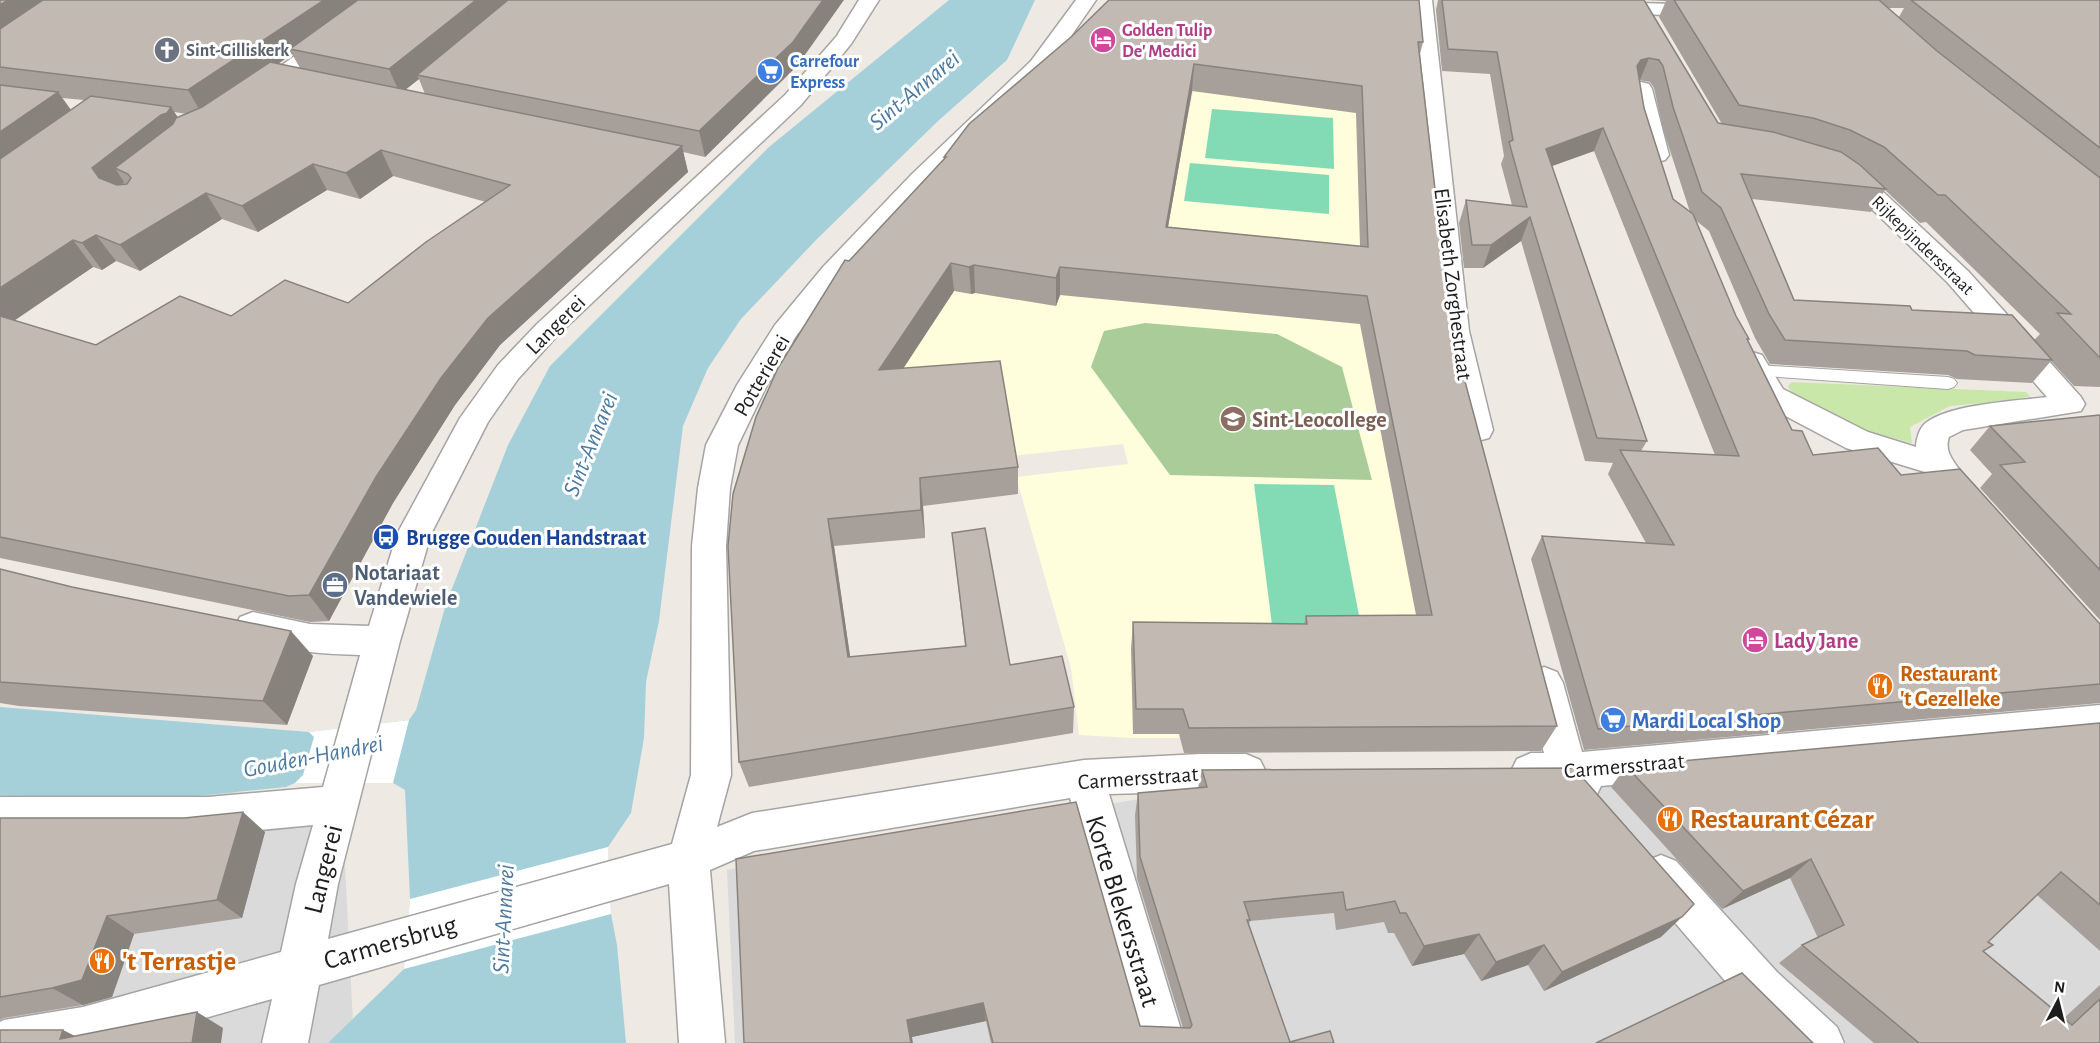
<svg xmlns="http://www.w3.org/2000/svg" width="2100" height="1043" font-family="'Alegreya Sans',sans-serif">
  <rect width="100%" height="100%" fill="#eeeae3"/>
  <g fill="#dbdada">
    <path d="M2100,740V1043H735L727,870L1151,797Z"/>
    <path d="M0,764L342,805L354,1043H0Z"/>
  </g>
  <path fill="#fefddc" d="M1196,79L1416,109L1430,249L1542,737L1133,738L1079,735L1071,668L1016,477L1128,464L1123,444L1011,456L944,394L816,343L1186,125Z"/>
  <path fill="#cae7aa" d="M1792,382L2026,392L2030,396L2016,400L1950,406L1910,427L1912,443L1847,426L1792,395L1788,386Z"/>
  <path fill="#a9cc99" d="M1145,323L1277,334L1342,367L1372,480L1170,475L1091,367L1104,331Z"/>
  <g fill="#83dbb6">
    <path d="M1212,109L1333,118L1334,169L1205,158Z"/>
    <path d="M1190,163L1329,175V214L1184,201Z"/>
    <path d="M1254,484L1334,485L1361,626L1272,625Z"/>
  </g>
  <path fill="#a5d0da" d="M949,0H1035L1007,60L938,121L816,240L741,319L708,368L683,426L659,621L646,682L644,738L631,813L608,847L611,914L617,945L626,1043H328L404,969L410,899L405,790L393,783H295L286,787L145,801L0,795V707L309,732L409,720L416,710L446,604L508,445L550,366L769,147Z"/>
  <g fill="#fff">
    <path d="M409,720L393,783H295L303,775L314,737L309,732Z"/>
    <path d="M608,847L611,914L404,969L410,899Z"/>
  </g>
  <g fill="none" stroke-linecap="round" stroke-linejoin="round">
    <defs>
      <path id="service" d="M1757,365L1948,377L1954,379L1957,383L1954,387L1948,389L1751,375L1748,371L1751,367Z"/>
      <g id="minor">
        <path d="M375,0H398L265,98L257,100L249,98L246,93L249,88Z"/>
        <path d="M859,0H879L851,44L801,105L557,336L518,379L488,422L431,534L400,641L338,884L328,939L672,844L691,775L692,546L698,488L706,445L737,385L775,325L823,267L912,174L1031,61L1076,0H1096L1047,71L930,184L841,279L796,336L767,385L738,445L730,488L726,546L731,775L717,827L752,813L1084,760L1200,754H1246L1260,760L1266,772L1260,784L1246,790L1109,794L1185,1043H1139L1070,798L754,851L710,870L725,1043H679L669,884L319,985L308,1043H262L272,999L117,1043H0V1022L4,1020L83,1007L281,952L296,884L313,825L208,835H0V797H208L323,787L360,655C319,654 280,651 240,637L235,627L240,617L253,612L310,624L369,626L397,534L460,418L498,365L537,324L785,95L836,37Z"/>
        <path d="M1412,0H1432L1469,331L1493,430L1489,438L1478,441L1467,438L1463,430L1441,331Z"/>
        <path d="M1606,2L1707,5L1714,7L1717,11L1714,15L1707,17L1599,12L1596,8L1599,4Z"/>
        <path d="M1641,82L1649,84L1652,89L1669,155L1665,160L1657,162L1649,160L1645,155L1630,89L1633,84Z"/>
        <path d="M1843,165L1852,167L1866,176L1968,271L2081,397L2085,404L2081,411L1963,430L1949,437C1943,454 1957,464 1965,478L1960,486L1949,490L1938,486L1925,472L1846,448L1761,403L1737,362L1742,355L1752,352L1762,355L1783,389L1868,432L1916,447C1916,439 1920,426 1927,422C1952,404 2015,401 2047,397L1948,283L1848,186L1831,172L1834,167Z"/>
        <path d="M1544,667L1557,672L1563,683L1582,752L2100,705V739L1601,786L1595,798L1581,803L1567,798L1559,789H1531L1517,783L1511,771L1517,759L1531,753H1544L1525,683L1531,672Z"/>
        <path d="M1661,855L1676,861L1777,972L1837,1027L1844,1043H1787L1745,1004L1646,889L1640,875L1646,861Z"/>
      </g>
    </defs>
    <use href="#service" stroke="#a4a4a4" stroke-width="2"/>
    <use href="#minor" stroke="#a4a4a4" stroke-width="3"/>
    <use href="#service" fill="#fff" fill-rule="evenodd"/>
    <use href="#minor" fill="#fff" fill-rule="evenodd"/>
  </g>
  <g fill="#a79f9a" fill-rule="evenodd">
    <path d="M0,0L797,66L705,157L683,152L688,172L500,345L455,405L393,503L329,621L310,622L0,558ZM292,54L300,68L278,64ZM419,79L425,94L405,90ZM62,98L84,100L71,110ZM174,112L187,114L178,117ZM393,176L486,202L348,303L231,316L96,345L14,321L93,267L102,270L116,261L140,271L222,219L258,232L327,190L360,199Z"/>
    <path d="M1438,0H2100V387L2074,386L2051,361L2032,383L1957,379L1948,375L1770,364L1755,338L1709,231L1694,219L1736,316L1749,339L1748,340L1792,430L1813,455L1901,475L2100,624V703L1584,750L1531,559L1542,536L1646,543L1608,474L1613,463L1585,461L1521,241L1483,268H1464L1459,223L1466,200L1512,205L1501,164L1504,156L1490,74L1442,71L1436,10ZM1644,0L1666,1L1659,17L1722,124L1718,123ZM1888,8H1904L1899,17ZM1639,80L1650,82L1654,88L1663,129L1690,212L1673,199L1644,108ZM1594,151L1715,455L1641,451L1647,441L1552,166ZM1885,190L1920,223L1926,222L2040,334L2034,340L1912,310L1794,300L1752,199L1871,212Z"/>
    <path d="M1071,37L1423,42L1420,54L1450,319L1459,359L1557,726L1541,751L1184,753L1179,734H1133L1131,649L1133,622L1304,624L1306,616L1416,615L1360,324L1060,295L1056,306L975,293L971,294L954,291L903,368L1018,467V494L923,506L925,538L834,546L850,657L965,646L952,533L1010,665L1074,707L1073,733L749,787L739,762L849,261L944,159V157ZM1192,91L1356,113L1360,246L1168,227Z"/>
    <path d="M2100,415V620L1980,488L1992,474L1970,450L1990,426Z"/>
    <path d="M0,569L313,656L287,725L19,706L0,703Z"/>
    <path d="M2100,723V951L2037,895L1988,942L1983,951L2064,1018L2100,985V1043H1874L1779,963L1802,945L1818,938L1790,878L1722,909L1611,787L1626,766Z"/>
    <path d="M1202,770L1661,937L1544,991L1528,965L1481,981L1464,954L1412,966L1394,933H1388L1384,922L1336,930L1334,913L1250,921L1249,924L1290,1042L1334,1043H991L986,1021L912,1037L736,859L1140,1026L1183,1028L1137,878L1135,815L1138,793L1198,788Z"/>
    <path d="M0,818L265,832L242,918L134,934L112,997L83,1005L4,1018L0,1020Z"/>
  </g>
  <g fill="#88827d">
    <path d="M8,0H62L0,40V5Z"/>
    <path d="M324,0H371L290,49L292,54L203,116L188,90Z"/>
    <path d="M476,0H513L417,75L419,79L400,94L389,69Z"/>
    <path d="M823,0H844L797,66L705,157L699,131Z"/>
    <path d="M1649,58L1640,80L1632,82L1637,66L1641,60Z"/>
    <path d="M1194,64L1192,91L1163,255L1166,227Z"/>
    <path d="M58,92L76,117L0,171V132Z"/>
    <path d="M171,107L187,132L128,174L115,168L124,182L110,194L92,168Z"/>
    <path d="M1603,128L1594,151L1538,171L1546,149Z"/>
    <path d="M682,146L688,172L500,345L455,405L393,503L329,621L309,595L376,477L441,378L488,318Z"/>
    <path d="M381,150L393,176L360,199L346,173Z"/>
    <path d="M313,164L327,190L258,232L242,206Z"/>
    <path d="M206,193L222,219L140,271L120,245Z"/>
    <path d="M1530,217L1521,241L1483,268L1491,245Z"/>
    <path d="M96,235L116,261L102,270L82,243Z"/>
    <path d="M73,240L93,267L0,330V288Z"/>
    <path d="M951,263L954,291L884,398L879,370Z"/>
    <path d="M974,265L975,293L971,294L969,267Z"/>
    <path d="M1060,267V295L1056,306V278Z"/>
    <path d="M920,478L923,506L925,538L921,510Z"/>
    <path d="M828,519L834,546L854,683L848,657Z"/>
    <path d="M291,631L313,656L287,725L263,701Z"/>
    <path d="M243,812L265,832L242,918L217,900Z"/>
    <path d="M1811,859L1790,878L1722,909L1743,891Z"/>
    <path d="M107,916L134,934L112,997L83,1005L52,988Z"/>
    <path d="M1682,917L1661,937L1544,991L1562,972Z"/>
    <path d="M1479,934L1464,954L1412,966L1424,946Z"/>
    <path d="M1544,945L1528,965L1481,981L1496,962Z"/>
    <path d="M983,1003L986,1021L912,1037L913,1043H911L907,1020Z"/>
    <path d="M197,1012L223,1028L221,1043H192Z"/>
    <path d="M63,1030L89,1043L60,1039Z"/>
  </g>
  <g fill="#c2b9b3" stroke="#88827d" stroke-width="1.5" fill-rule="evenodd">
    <path d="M0,0H8L0,5Z"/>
    <path d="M43,0H324L188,90L0,67V29Z"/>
    <path d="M358,0H476L389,69L290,49Z"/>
    <path d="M508,0H823L793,42L699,131L417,75Z"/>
    <path d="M1109,0H1419L1423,42H1418L1450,319L1459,359L1557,726L1189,728L1183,709H1136L1133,622L1307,624L1306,616L1432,615L1367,296L1060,267L1056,278L974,265L969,267L951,263L879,370L1000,361L1018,467L920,478L921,510L828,519L848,657L966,646L952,533L985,528L1010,665L1062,656L1074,707L739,762L728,546L733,494L756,417L778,368L845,260L849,261L946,157H944L969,124L1071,37ZM1194,64L1362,86L1368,247L1166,227Z"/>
    <path d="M1442,0H1644L1718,123L1773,132L1841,152L1860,165L1886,189L1741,174L1794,300L1910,306L1912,310L2012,315L2052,360L1975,355L1967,351L1785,340L1769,314L1721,208L1702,192L1673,107L1663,66L1659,60L1649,58L1641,60L1637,66L1644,108L1673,199L1693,214L1736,316L1749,339H1747L1792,430L1802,431L1813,455L1878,448L1901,475L1960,469L2100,624V684L1598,729L1542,536L1674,545L1620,450L1739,456L1603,128L1546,149L1647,441L1597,438L1530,217L1491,245H1472L1466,200L1527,207L1509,142L1513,140L1497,52L1448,49Z"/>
    <path d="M1674,0H1879L1937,51L2100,178V358L2057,313L2071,314L1945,195H1938L1884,147L1850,130L1813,118L1739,105Z"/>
    <path d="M1911,0H2100V148Z"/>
    <path d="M270,62L682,146L488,318L441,378L376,477L309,595L289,596L0,537V316L96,345L180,296L231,316L285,280L348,303L426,242L510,185L381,150L346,173L313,164L242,206L206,193L120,245L96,235L82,243L73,240L0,288V159L91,96L171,107L167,113L161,115L92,168L99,178L117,185L127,184L131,178L128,174L115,168L173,124L176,118L202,107Z"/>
    <path d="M0,85L58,92L0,132Z"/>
    <path d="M2100,415V570L2000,465L2025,462L1990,426Z"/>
    <path d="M0,569L72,587L291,631L263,701L0,682Z"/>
    <path d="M2100,723V905L2061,872L1988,942L1993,945L1983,951L2072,1025L2100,999V1043H1919L1802,945L1844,925L1811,859L1743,891L1626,766Z"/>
    <path d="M1574,768L1694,904L1682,917L1562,972L1544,945L1496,962L1479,934L1424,946L1406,913H1400L1395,901L1346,910L1343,892L1244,902L1250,920H1247L1290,1042L1330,1031L1334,1043H993L983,1003L907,1020L911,1043H744L736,859L1076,802L1140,1026L1190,1028L1192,1025L1140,857L1138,793L1207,787L1202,770Z"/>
    <path d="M243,812L217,900L107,916L82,980L52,988L0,997V818H184Z"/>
    <path d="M1742,973L1813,1043H1596Z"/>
    <path d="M197,1012L192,1043H0V1030H63L60,1039Z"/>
  </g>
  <defs>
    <symbol id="hotel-disc" viewBox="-11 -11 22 22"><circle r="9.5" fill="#d1479c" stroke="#fff"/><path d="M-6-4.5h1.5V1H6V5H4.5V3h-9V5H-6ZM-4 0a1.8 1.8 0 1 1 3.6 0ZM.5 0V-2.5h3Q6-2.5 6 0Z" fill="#fff"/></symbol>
    <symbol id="church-disc" viewBox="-11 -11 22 22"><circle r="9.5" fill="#6b7280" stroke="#fff"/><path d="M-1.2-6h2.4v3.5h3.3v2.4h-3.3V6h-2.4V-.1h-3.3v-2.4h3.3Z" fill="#fff"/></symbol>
    <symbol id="supermarket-disc" viewBox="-11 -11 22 22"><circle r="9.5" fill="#3f7fe0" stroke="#fff"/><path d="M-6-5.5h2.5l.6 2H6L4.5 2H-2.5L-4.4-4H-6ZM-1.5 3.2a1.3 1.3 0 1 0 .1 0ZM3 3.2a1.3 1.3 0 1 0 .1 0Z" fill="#fff"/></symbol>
    <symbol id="school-disc" viewBox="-11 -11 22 22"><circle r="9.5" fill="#8d6e63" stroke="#fff"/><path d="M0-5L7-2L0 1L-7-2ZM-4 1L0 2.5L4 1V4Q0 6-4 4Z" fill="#fff"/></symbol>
    <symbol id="bus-disc" viewBox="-11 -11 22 22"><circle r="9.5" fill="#1a4fb4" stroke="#fff"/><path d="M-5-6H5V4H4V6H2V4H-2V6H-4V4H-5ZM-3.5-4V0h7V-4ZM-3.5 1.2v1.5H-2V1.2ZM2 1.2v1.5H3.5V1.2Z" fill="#fff"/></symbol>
    <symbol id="office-disc" viewBox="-11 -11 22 22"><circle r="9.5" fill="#5c6f8a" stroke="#fff"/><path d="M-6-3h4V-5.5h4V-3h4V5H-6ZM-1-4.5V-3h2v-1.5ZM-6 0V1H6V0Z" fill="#fff"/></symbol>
    <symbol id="restaurant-disc" viewBox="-11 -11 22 22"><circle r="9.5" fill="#e8710a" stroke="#fff"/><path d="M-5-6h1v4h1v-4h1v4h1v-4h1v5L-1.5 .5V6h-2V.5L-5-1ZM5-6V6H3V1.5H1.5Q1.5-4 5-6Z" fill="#fff"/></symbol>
  </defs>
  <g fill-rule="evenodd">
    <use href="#hotel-disc" x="1088" y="25" width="30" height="30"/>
    <use href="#church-disc" x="152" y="35" width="30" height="30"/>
    <use href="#supermarket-disc" x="755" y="56" width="30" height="30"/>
    <use href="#school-disc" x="1218" y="404" width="30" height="30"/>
    <use href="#bus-disc" x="371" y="522" width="30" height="30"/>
    <use href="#office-disc" x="320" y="570" width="30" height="30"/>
    <use href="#hotel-disc" x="1740" y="625" width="30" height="30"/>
    <use href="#restaurant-disc" x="1865" y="671" width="30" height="30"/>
    <use href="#supermarket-disc" x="1598" y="705" width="30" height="30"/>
    <use href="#restaurant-disc" x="1655" y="804" width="30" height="30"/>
    <use href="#restaurant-disc" x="87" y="946" width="30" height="30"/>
  </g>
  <g text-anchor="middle" stroke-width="6" stroke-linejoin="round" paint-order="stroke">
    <g font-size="18" font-weight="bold" fill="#b23c85" stroke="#fff" text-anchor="start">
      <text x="1122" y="36">Golden Tulip<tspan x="1122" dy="21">De' Medici</tspan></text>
    </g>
    <g font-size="18" font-weight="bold" fill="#5b616d" stroke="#fff" text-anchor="start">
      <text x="186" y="56">Sint-Gilliskerk</text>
    </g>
    <g font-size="18" font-weight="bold" fill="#366cbe" stroke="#fff" text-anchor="start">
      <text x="790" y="67">Carrefour<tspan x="790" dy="21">Express</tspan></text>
    </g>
    <g font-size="18" fill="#1d1d1d" stroke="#fff">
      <text transform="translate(1923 245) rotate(44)" y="6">Rijkepijndersstraat</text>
    </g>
    <g font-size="22" fill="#1d1d1d" stroke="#fff">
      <text transform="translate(1454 284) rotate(83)" y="8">Elisabeth Zorghestraat</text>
      <text transform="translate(555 324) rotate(-45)" y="8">Langerei</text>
      <text transform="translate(761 375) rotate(-60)" y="8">Potterierei</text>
      <text transform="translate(1624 765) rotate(-5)" y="8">Carmersstraat</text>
      <text transform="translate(1138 777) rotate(-4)" y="8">Carmersstraat</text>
    </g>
    <g font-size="22" font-weight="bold" fill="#785e54" stroke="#fff" text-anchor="start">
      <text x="1252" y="427">Sint-Leocollege</text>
    </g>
    <g font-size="22" font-weight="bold" fill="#164399" stroke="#fff" text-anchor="start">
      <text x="406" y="545">Brugge Gouden Handstraat</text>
    </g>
    <g font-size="22" font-weight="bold" fill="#4e5e75" stroke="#fff" text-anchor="start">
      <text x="354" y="580">Notariaat<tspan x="354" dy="25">Vandewiele</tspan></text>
    </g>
    <g font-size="22" font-weight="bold" fill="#b23c85" stroke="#fff" text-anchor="start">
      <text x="1774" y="648">Lady Jane</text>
    </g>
    <g font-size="22" font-weight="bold" fill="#c56008" stroke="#fff" text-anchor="start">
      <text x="1900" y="681">Restaurant<tspan x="1900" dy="25">'t Gezelleke</tspan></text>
    </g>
    <g font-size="22" font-weight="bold" fill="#366cbe" stroke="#fff" text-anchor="start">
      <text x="1632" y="728">Mardi Local Shop</text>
    </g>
    <g font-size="24" font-style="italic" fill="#4a79a1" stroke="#fff">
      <text transform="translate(914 90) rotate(-40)" y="8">Sint-Annarei</text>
      <text transform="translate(590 444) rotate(-68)" y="8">Sint-Annarei</text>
      <text transform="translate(313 756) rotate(-11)" y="8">Gouden-Handrei</text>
      <text transform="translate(503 919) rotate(-87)" y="8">Sint-Annarei</text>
    </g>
    <g font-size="27" font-weight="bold" fill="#c56008" stroke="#fff" text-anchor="start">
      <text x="1690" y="828">Restaurant Cézar</text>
      <text x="122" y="970">'t Terrastje</text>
    </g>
    <g font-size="27" fill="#1d1d1d" stroke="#fff">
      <text transform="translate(323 869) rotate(-76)" y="9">Langerei</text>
      <text transform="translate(1123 911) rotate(73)" y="9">Korte Blekersstraat</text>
      <text transform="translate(390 942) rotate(-16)" y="9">Carmersbrug</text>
    </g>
  </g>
  <g transform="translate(2058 1001) rotate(7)" stroke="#ffffff" stroke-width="4.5" paint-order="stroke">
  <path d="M0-4.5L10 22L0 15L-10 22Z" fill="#1d1d1d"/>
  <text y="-9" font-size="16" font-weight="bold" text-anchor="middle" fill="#1d1d1d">N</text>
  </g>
</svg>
